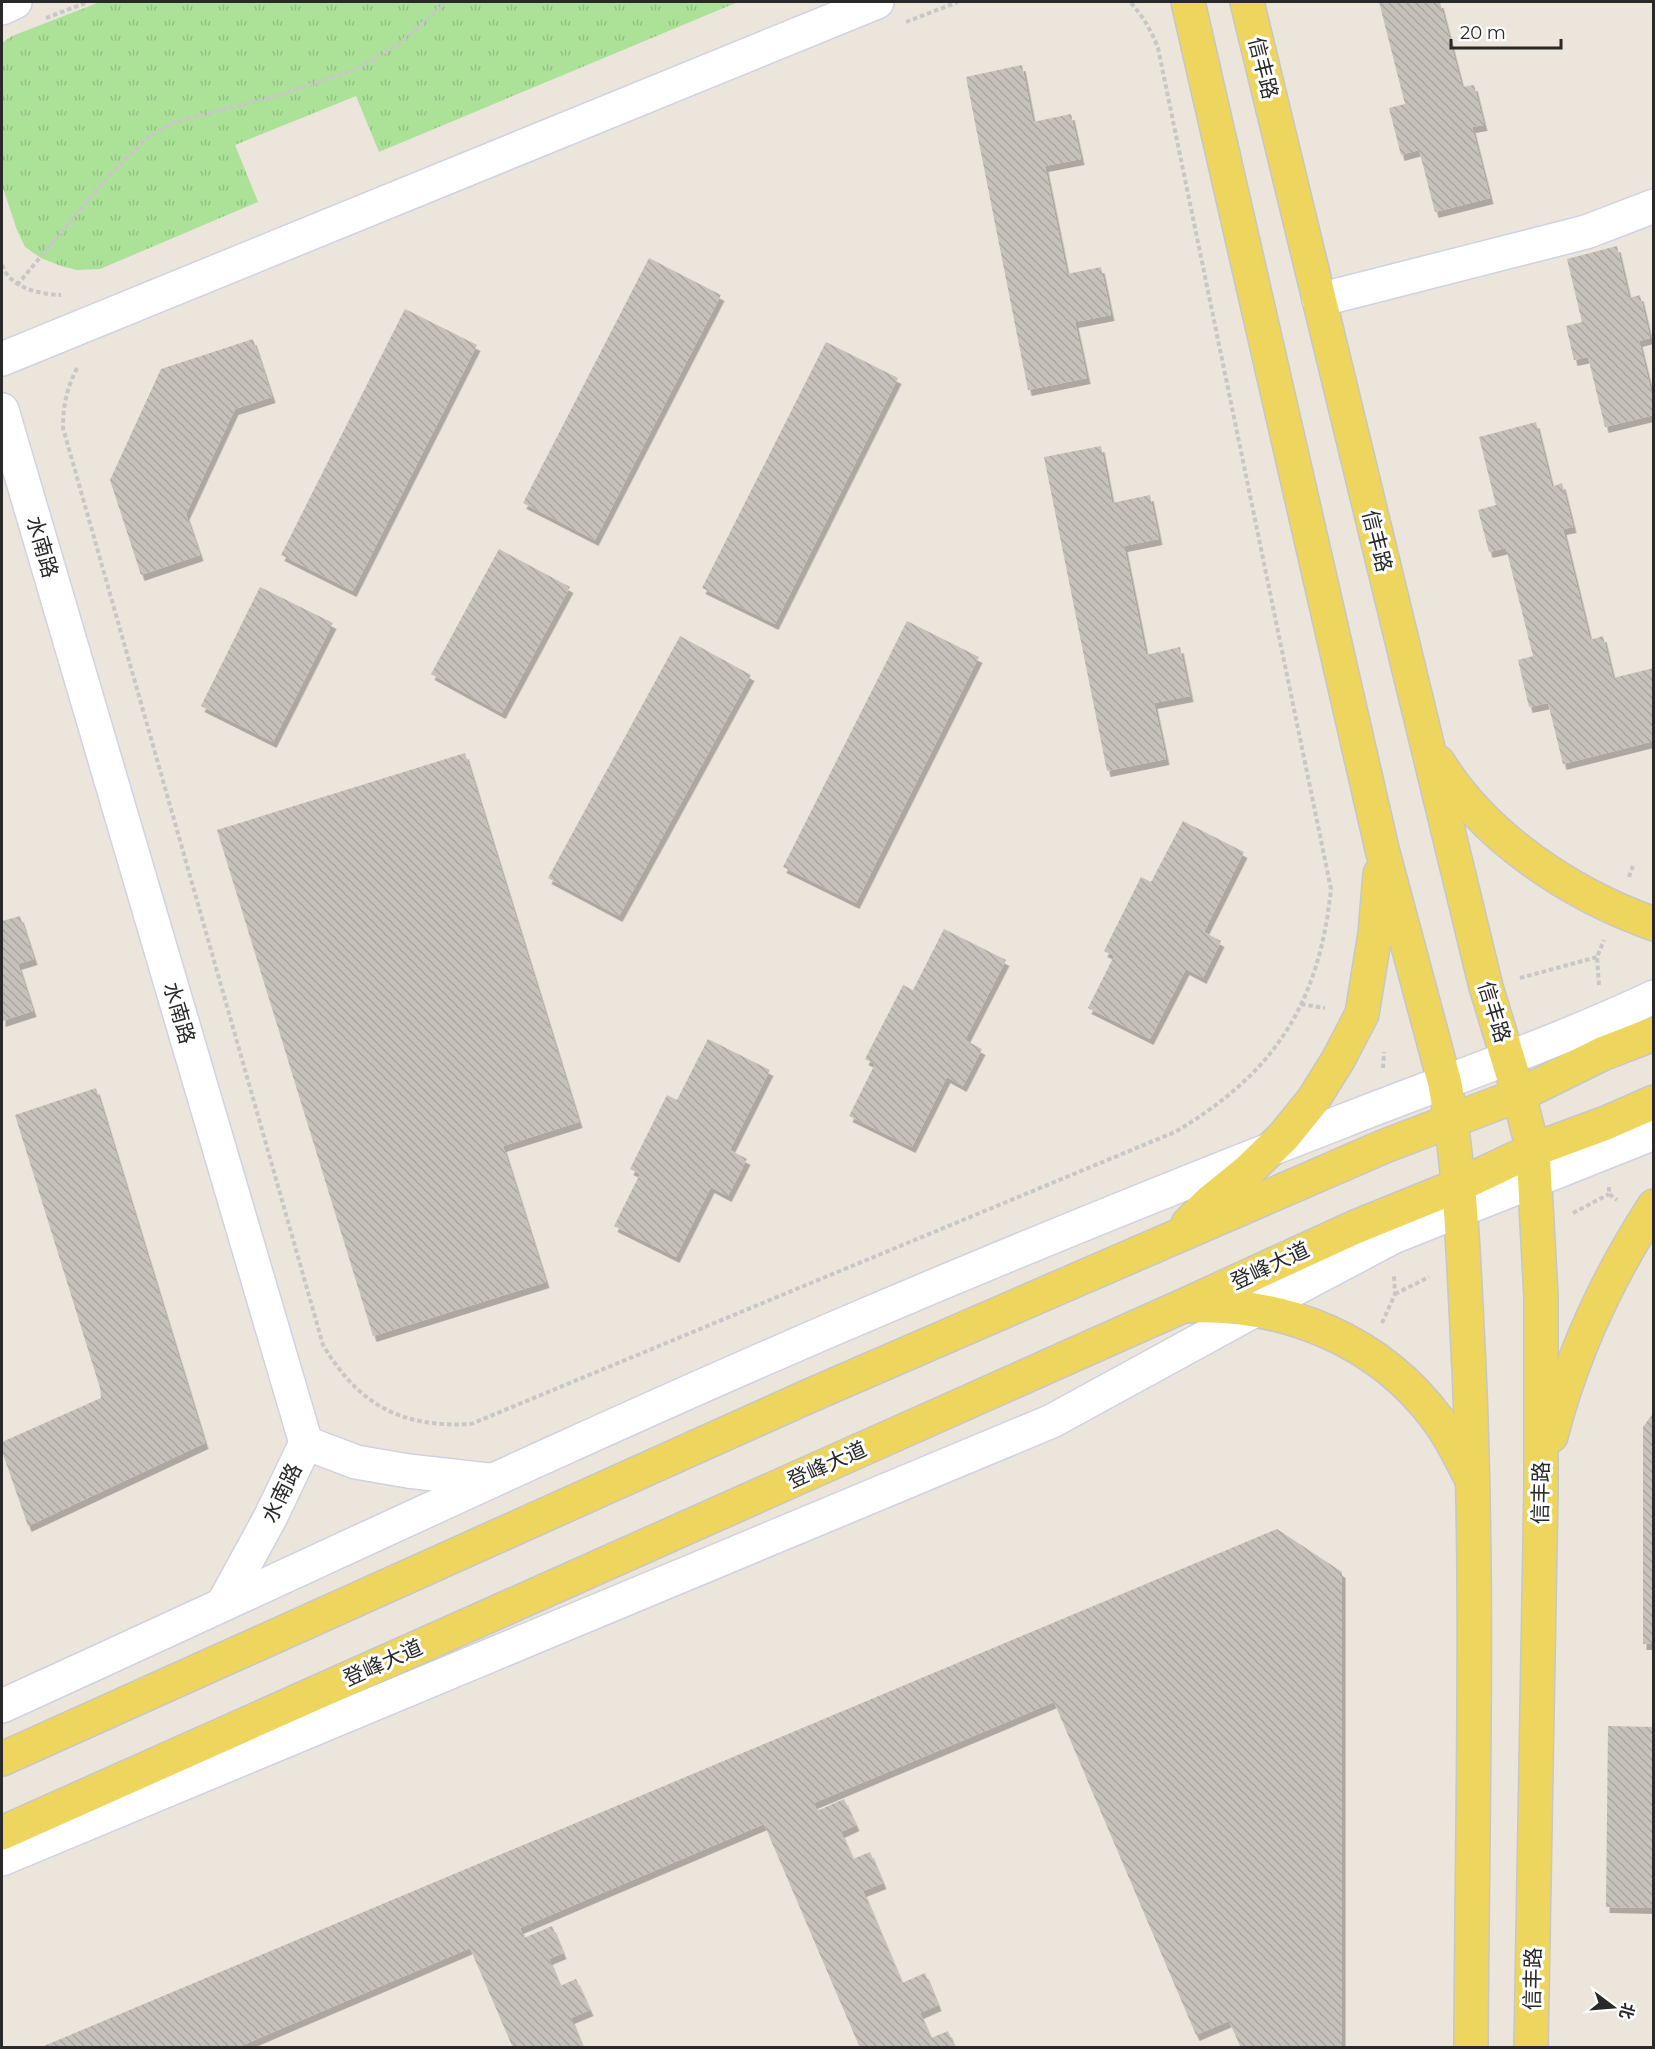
<svg xmlns="http://www.w3.org/2000/svg" width="1655" height="2049" font-family="Montserrat,'Noto Sans SC',sans-serif">
  <defs>
    <pattern id="park-tufts" width="24" height="20" patternUnits="userSpaceOnUse" patternTransform="scale(1.5)"><rect width="24" height="20" fill="#ace198"/><path d="M3 7l-1-3M5 7V3M7 7l1-3M15 17l-1-3M17 17v-4M19 17l1-3" fill="none" stroke="#94c183"/></pattern>
    <pattern id="building-back-hatch" width="6" height="6" patternUnits="userSpaceOnUse" patternTransform="scale(1.5)"><rect width="6" height="6" fill="#c6c2bb"/><path d="M-1 5l2 2M0 0l6 6M5-1l2 2" fill="none" stroke="#aaa7a1"/></pattern>
    <filter id="shadow"><feDropShadow dx="3.5" dy="6" stdDeviation="0" flood-color="#0004"/></filter>
  </defs>
  <rect width="100%" height="100%" fill="#ebe5db"/>
  <path fill="url(#park-tufts)" d="M100,2H738L379,152L356,96L235,145L258,202L100,269L77,270L61,266L41,258L25,247L17,230L2,185V43L12,36Z"/>
  <g fill="url(#building-back-hatch)" filter="url(#shadow)">
    <path d="M1379,2H1440L1462,87L1474,85L1484,125L1472,127L1490,198L1435,212L1419,150L1401,155L1389,108L1405,104Z"/>
    <path d="M1022,65L1033,122L1071,114L1081,159L1045,166L1067,274L1101,267L1111,315L1075,322L1087,378L1028,390L966,77Z"/>
    <path d="M1617,246L1629,298L1640,295L1650,338L1639,341L1654,403V415L1605,427L1588,357L1574,360L1566,326L1582,322L1567,259Z"/>
    <path d="M649,258L721,295L595,540L523,503Z"/>
    <path d="M405,309L477,345L353,591L281,555Z"/>
    <path d="M253,339L272,397L235,409L186,514L200,555L141,575L110,480L161,369Z"/>
    <path d="M826,342L898,378L775,624L702,588Z"/>
    <path d="M1536,422L1552,487L1562,483L1573,527L1563,529L1590,640L1603,636L1613,678L1654,668V741L1563,764L1548,703L1529,707L1518,660L1533,656L1506,548L1489,552L1478,510L1496,505L1479,437Z"/>
    <path d="M1101,446L1112,503L1150,495L1159,539L1124,546L1146,655L1180,647L1190,696L1154,703L1166,759L1107,771L1044,457Z"/>
    <path d="M499,549L570,587L502,713L431,674Z"/>
    <path d="M260,587L333,623L273,742L201,706Z"/>
    <path d="M907,621L979,657L856,903L783,867Z"/>
    <path d="M680,636L751,675L619,916L548,878Z"/>
    <path d="M465,753L579,1122L503,1146L546,1282L373,1336L217,830Z"/>
    <path d="M1183,821L1244,852L1204,932L1221,941L1203,978L1186,969L1150,1039L1088,1008L1114,956L1104,951L1141,877L1151,882Z"/>
    <path d="M20,916L34,959L18,964L33,1011L2,1021V921Z"/>
    <path d="M944,929L1006,960L965,1040L982,1049L963,1086L947,1077L912,1147L849,1116L875,1064L865,1059L903,985L913,990Z"/>
    <path d="M708,1039L770,1070L730,1150L747,1159L728,1196L711,1187L676,1257L614,1226L640,1174L630,1169L667,1095L677,1100Z"/>
    <path d="M96,1088L205,1443L28,1526L2,1451V1442L101,1398L100,1388L15,1115Z"/>
    <path d="M1654,1412V1644H1643V1427Z"/>
    <path d="M1277,1529L1342,1572V2048H1241L1229,2021L1196,2035L1054,1702L814,1803L817,1811L844,1799L856,1825L841,1832L853,1859L870,1852L883,1883L863,1891L902,1983L925,1973L938,2005L920,2013L931,2038L948,2031L955,2048H860L764,1824L520,1928L524,1938L552,1926L563,1953L549,1959L560,1986L576,1979L590,2010L571,2018L583,2048H513L470,1948L236,2048H39Z"/>
    <path d="M1608,1726L1654,1727V1908L1606,1907Z"/>
  </g>
  <g fill="none" stroke-linecap="round" stroke-linejoin="round">
    <defs>
      <g id="minor">
        <path d="M2,8L15,2"/>
        <path d="M1319,300L1586,232L1654,206"/>
        <path d="M2,359L877,2"/>
        <path d="M2,410L306,1443L270,1518L223,1604"/>
        <path d="M306,1443L356,1462L408,1471L488,1480"/>
        <path d="M2,1706C284,1578 564,1444 849,1322C1013,1252 1178,1185 1343,1121C1447,1080 1552,1045 1654,997"/>
        <path d="M2,1859L1052,1421L1257,1309L1393,1237L1654,1133"/>
      </g>
      <g id="major">
        <path d="M1188,2L1382,849L1445,1084C1462,1178 1464,1273 1469,1368C1479,1594 1472,1821 1471,2048"/>
        <path d="M1247,2L1486,987L1519,1095L1533,1150L1541,1296V1488L1531,2048"/>
        <path d="M1438,762C1485,838 1570,894 1654,924"/>
        <path d="M1188,1224L1211,1201L1248,1171L1283,1137L1313,1100L1338,1060L1362,1014L1375,934L1380,874"/>
        <path d="M1191,1306C1287,1303 1380,1341 1438,1420C1451,1437 1460,1457 1470,1476"/>
        <path d="M1551,1436C1572,1354 1608,1277 1654,1206"/>
        <path d="M2,1759L809,1396L1385,1146L1519,1095L1602,1054L1654,1034"/>
        <path d="M2,1833L1183,1306L1353,1228L1459,1185L1533,1150L1606,1123L1654,1102"/>
      </g>
    </defs>
    <use href="#minor" stroke="#d0d2e2" stroke-width="36"/>
    <use href="#major" stroke="#c7c7c7" stroke-width="36"/>
    <g stroke="#c7c7c7" stroke-width="4" stroke-dasharray="4.5 3" stroke-linecap="butt">
      <path d="M46,18L88,2"/>
      <path d="M906,22L958,2"/>
      <path d="M2,265C10,288 39,294 61,295"/>
      <path d="M17,285L106,179L147,138L172,123L283,94L359,68L403,41L446,2"/>
      <path d="M77,368C67,388 63,405 63,428L323,1345C359,1405 401,1428 471,1424L1175,1132C1275,1073 1319,1004 1331,889L1158,48C1151,30 1143,16 1130,2"/>
      <path d="M1629,877L1633,866"/>
      <path d="M1520,978L1597,957"/>
      <path d="M1599,985L1597,957L1604,940"/>
      <path d="M1301,1004L1325,1008"/>
      <path d="M1383,1068L1384,1052"/>
      <path d="M1609,1187V1194L1617,1200"/>
      <path d="M1573,1213L1609,1194"/>
      <path d="M1395,1294L1429,1277"/>
      <path d="M1382,1323L1395,1294L1394,1276"/>
    </g>
    <use href="#minor" stroke="#fff" stroke-width="33"/>
    <use href="#major" stroke="#eed55d" stroke-width="33"/>
  </g>
  <g text-anchor="middle" stroke-width="6" stroke-linejoin="round" paint-order="stroke">
    <g font-size="21" fill="#292929" stroke="#fff">
      <text transform="translate(1263 68) rotate(76)" y="7">信丰路</text>
      <text transform="translate(1377 541) rotate(76)" y="7">信丰路</text>
      <text transform="translate(42 547) rotate(74)" y="7">水南路</text>
      <text transform="translate(1494 1012) rotate(73)" y="7">信丰路</text>
      <text transform="translate(179 1013) rotate(74)" y="7">水南路</text>
      <text transform="translate(1270 1266) rotate(-25)" y="7">登峰大道</text>
      <text transform="translate(827 1465) rotate(-24)" y="7">登峰大道</text>
      <text transform="translate(282 1493) rotate(-64)" y="7">水南路</text>
      <text transform="translate(1541 1493) rotate(-89)" y="7">信丰路</text>
      <text transform="translate(383 1663) rotate(-24)" y="7">登峰大道</text>
      <text transform="translate(1533 1979) rotate(-89)" y="7">信丰路</text>
    </g>
  </g>
  <rect width="1655" height="2049" fill="none" stroke="#292929" stroke-width="6"/>
  <g transform="translate(1613 2007) rotate(106)" stroke="#ffffff" stroke-width="4.5" paint-order="stroke">
  <path d="M0-4.5L10 22L0 15L-10 22Z" fill="#292929"/>
  <text y="-9" font-size="16" font-weight="bold" text-anchor="middle" fill="#292929">北</text>
  </g>
  <path d="M1451 39v9h110v-9" fill="none" stroke="#292929" stroke-width="3"/>
  <text x="1460" y="39" font-size="18" fill="#292929" stroke="#ffffff" stroke-width="4.5" paint-order="stroke">20 m</text>
</svg>
